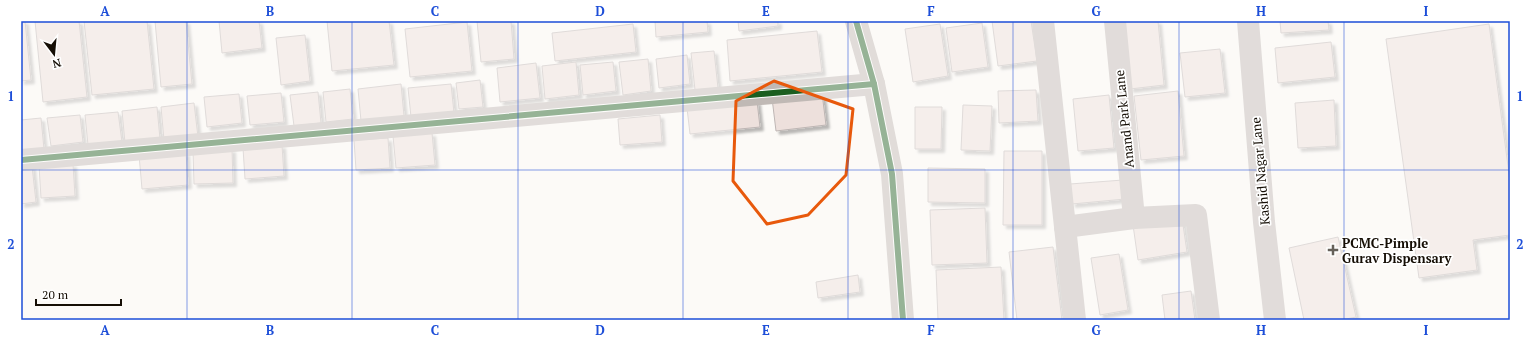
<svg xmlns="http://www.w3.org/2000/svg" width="1531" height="341" font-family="'PT Serif',serif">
  <defs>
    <filter id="shadow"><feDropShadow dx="3.5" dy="3.5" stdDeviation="1" flood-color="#0004"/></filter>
  </defs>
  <rect width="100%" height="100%" fill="#fcfaf7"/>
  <g fill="#ede0dc" stroke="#beb6b4" filter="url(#shadow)">
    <path d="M21,21H25L31,80L21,81Z"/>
    <path d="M35,21H79L87,97L43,102Z"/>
    <path d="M84,21H147L154,89L92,95Z"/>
    <path d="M155,21H186L192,84L161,87Z"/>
    <path d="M219,21H259L262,48L222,53Z"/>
    <path d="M327,21H389L394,65L332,71Z"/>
    <path d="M477,21H511L514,59L481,62Z"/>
    <path d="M655,21H707L708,32L656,37Z"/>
    <path d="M738,21H778V26L739,31Z"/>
    <path d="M992,21H1031L1037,61L998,66Z"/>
    <path d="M1123,21H1158L1164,85L1130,89Z"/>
    <path d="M1280,21H1328L1329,30L1281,33Z"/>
    <path d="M467,22L472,71L410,77L405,29Z"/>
    <path d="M982,23L988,67L952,72L946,28Z"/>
    <path d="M633,24L636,52L555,61L552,33Z"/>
    <path d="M940,24L948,76L913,82L905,29Z"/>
    <path d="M1489,24L1510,181V235L1473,240L1477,270L1419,278L1386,39Z"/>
    <path d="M817,31L822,72L730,81L727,40Z"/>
    <path d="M305,35L310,81L281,85L276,38Z"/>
    <path d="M1331,42L1335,77L1278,83L1275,48Z"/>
    <path d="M1220,49L1225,93L1185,97L1180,53Z"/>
    <path d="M714,51L718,88L695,90L691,53Z"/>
    <path d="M687,55L690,84L659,88L656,59Z"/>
    <path d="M648,59L651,91L623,95L619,62Z"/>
    <path d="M576,62L579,95L545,99L542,66Z"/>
    <path d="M613,62L616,91L583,95L580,65Z"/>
    <path d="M536,63L540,98L500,102L497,68Z"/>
    <path d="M480,80L483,107L459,109L456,83Z"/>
    <path d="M401,84L404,116L361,121L358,89Z"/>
    <path d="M451,84L454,113L411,117L408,88Z"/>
    <path d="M350,89L353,119L326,122L323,92Z"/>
    <path d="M1036,90L1038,121L999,123L998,91Z"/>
    <path d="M1178,91L1184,156L1141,160L1134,96Z"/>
    <path d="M318,92L321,123L294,126L290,95Z"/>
    <path d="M281,93L284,122L250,125L247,96Z"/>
    <path d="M822,93L826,125L776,131L772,98Z"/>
    <path d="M239,94L242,123L207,127L204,97Z"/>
    <path d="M1109,95L1114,148L1078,151L1073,99Z"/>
    <path d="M1334,100L1336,146L1298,148L1295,103Z"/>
    <path d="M757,101L760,127L690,134L687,108Z"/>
    <path d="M194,103L198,137L164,140L161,107Z"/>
    <path d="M963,105L992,106L990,151L961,150Z"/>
    <path d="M157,107L160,139L125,143L122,111Z"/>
    <path d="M915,107H942L941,149H915Z"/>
    <path d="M118,112L122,142L88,145L85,115Z"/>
    <path d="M80,115L83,142L51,146L47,118Z"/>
    <path d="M660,115L662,142L620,145L618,119Z"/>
    <path d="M41,118L44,149L21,151V120Z"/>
    <path d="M432,133L435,165L396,168L393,136Z"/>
    <path d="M388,138L390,168L356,170L354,140Z"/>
    <path d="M282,145L284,176L245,179L243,148Z"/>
    <path d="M232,149L233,183L194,184L193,151Z"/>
    <path d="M1004,151H1042V225H1003Z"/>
    <path d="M186,152L188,185L142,189L139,155Z"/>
    <path d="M73,164L75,196L41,198L39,166Z"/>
    <path d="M32,166L36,202L21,204V167Z"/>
    <path d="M928,168L985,169V203L928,202Z"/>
    <path d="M1123,180L1125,199L1072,204L1070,184Z"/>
    <path d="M985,208L987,263L932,265L930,210Z"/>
    <path d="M1182,218L1187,252L1138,260L1133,225Z"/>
    <path d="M1338,237L1356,317L1341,320H1304L1289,248Z"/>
    <path d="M1053,247L1062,320H1017L1009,252Z"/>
    <path d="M1119,254L1128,310L1100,315L1091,258Z"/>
    <path d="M1001,267L1004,320H938L936,270Z"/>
    <path d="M858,275L860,292L818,298L816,282Z"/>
    <path d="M1191,291L1195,320H1165L1162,295Z"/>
  </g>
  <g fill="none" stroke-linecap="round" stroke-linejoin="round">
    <g stroke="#c0b9b5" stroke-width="22">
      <path d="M1043,21L1075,320"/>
      <path d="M1115,21L1134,218"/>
      <path d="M1248,21L1264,222L1275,320"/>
      <path d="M21,160L874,84"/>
      <path d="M1065,227L1134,218L1196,215L1209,320"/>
    </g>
    <path stroke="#c0b8b3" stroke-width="22" d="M856,21L874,84L892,174L903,320"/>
    <defs>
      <g id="cycleway">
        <path d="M856,21L874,84L892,174L903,320"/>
        <path d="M21,160L874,84"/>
      </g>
    </defs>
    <use href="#cycleway" stroke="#fff" stroke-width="8"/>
    <use href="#cycleway" stroke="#1b5e20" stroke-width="6"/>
  </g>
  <path d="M0 0H1531V341H0ZM774,81L853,109L846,175L808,215L767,224L733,181L736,101Z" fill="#fcfaf7" fill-opacity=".55" fill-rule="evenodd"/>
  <path fill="none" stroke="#e8590c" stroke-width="3" stroke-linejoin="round" d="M774,81L853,109L846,175L808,215L767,224L733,181L736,101Z"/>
  <path fill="none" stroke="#1d4ed8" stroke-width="1" stroke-opacity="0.55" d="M187,21V320M352,21V320M518,21V320M683,21V320M848,21V320M1013,21V320M1179,21V320M1344,21V320M21,170H1510"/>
  <path fill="#66615a" stroke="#fff" stroke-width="1.5" d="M1331 244h4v4h4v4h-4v4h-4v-4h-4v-4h4z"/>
  <g text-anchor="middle" stroke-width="3.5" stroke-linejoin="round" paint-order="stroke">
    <g font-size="13" fill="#150e05" stroke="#fff">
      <text transform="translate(1124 119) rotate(-96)" y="5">Anand Park Lane</text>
      <text transform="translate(1260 171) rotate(-95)" y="5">Kashid Nagar Lane</text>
    </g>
    <g font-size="13" font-weight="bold" fill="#150e05" stroke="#fff" text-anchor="start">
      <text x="1342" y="248">PCMC-Pimple<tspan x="1342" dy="15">Gurav Dispensary</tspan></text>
    </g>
  </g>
  <rect width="1531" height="341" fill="none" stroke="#ffffff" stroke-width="44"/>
  <g transform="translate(54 54) rotate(164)" stroke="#ffffff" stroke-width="3" paint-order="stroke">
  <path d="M0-3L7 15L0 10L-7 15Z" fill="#150e05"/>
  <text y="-6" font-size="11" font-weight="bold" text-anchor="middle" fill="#150e05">N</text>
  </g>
  <path d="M36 299v6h85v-6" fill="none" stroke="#150e05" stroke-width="2"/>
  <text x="42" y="299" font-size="12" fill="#150e05" stroke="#ffffff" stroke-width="3" paint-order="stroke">20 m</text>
  <rect x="22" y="22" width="1487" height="297" fill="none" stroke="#1d4ed8" stroke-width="1.5"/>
  <g font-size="13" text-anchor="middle" font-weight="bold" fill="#1d4ed8">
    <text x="105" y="16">A</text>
    <text x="270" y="16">B</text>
    <text x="435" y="16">C</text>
    <text x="600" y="16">D</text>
    <text x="766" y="16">E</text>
    <text x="931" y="16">F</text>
    <text x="1096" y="16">G</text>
    <text x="1261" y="16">H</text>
    <text x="1426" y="16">I</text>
    <text x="11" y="101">1</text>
    <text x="1520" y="101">1</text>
    <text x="11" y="249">2</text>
    <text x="1520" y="249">2</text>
    <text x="105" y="335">A</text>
    <text x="270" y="335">B</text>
    <text x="435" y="335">C</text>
    <text x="600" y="335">D</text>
    <text x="766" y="335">E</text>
    <text x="931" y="335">F</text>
    <text x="1096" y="335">G</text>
    <text x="1261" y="335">H</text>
    <text x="1426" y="335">I</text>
  </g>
</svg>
